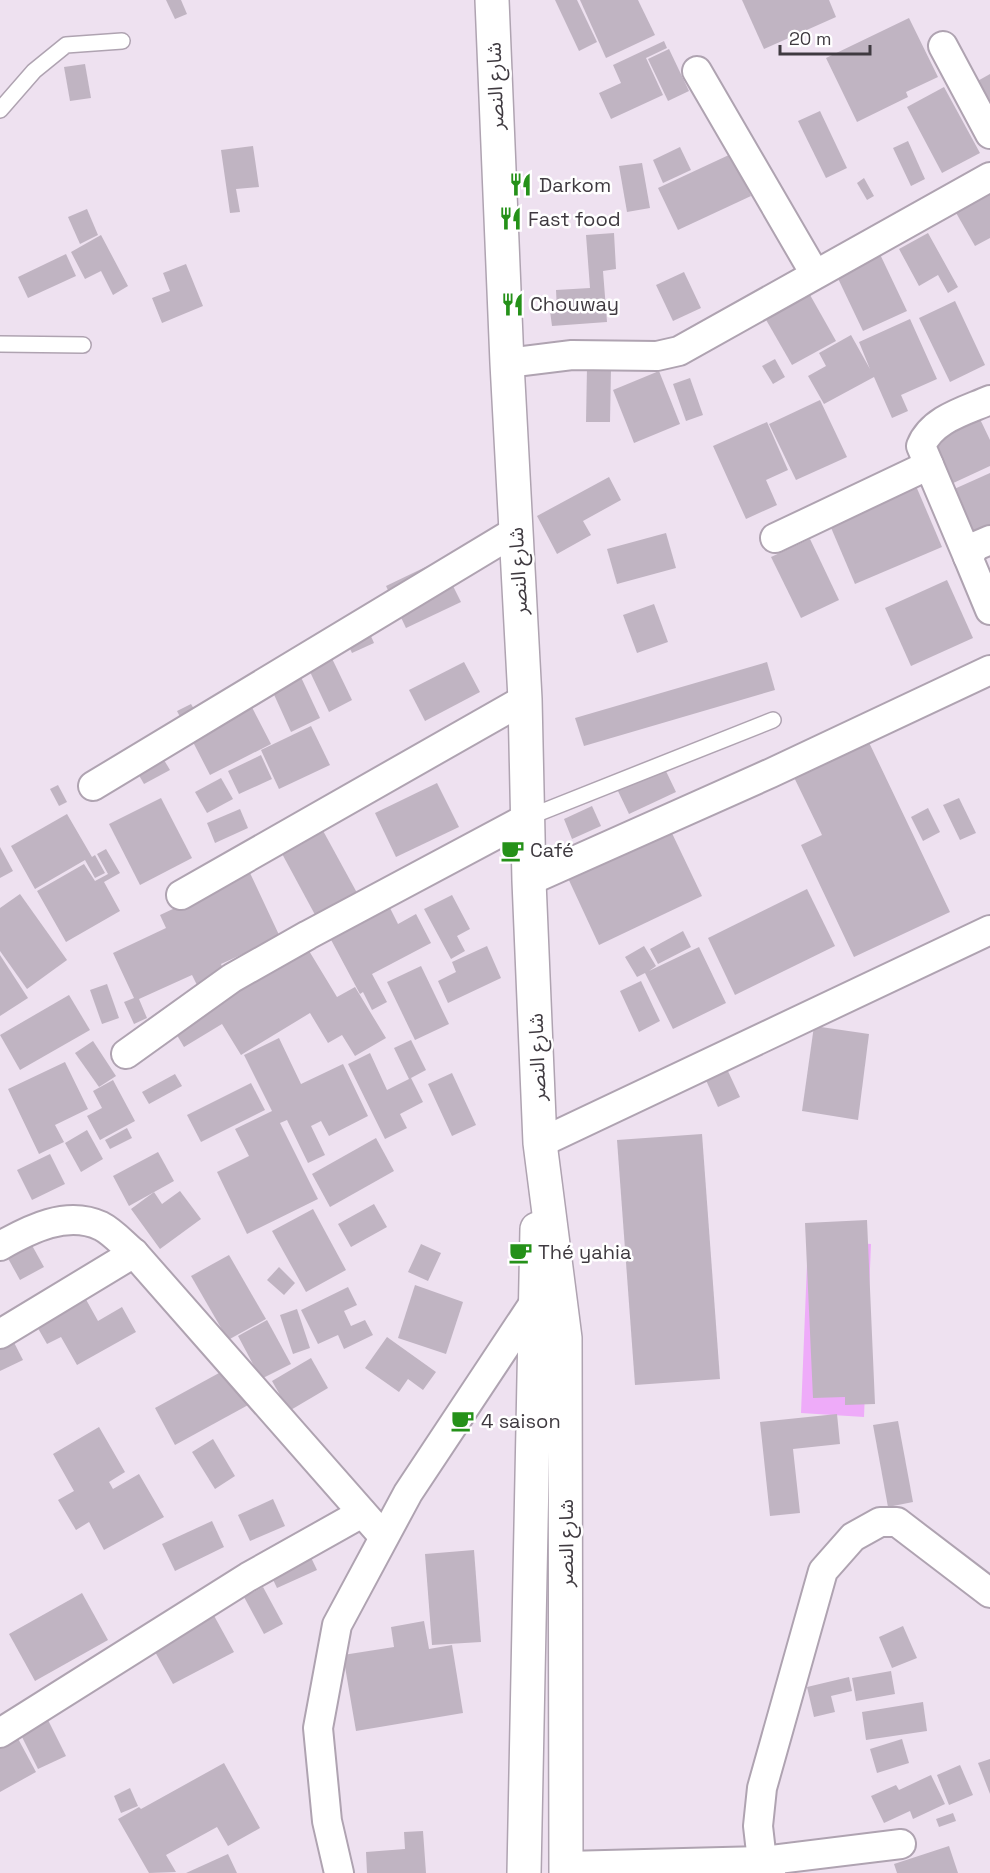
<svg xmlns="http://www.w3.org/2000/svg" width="990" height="1873" font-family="'Space Grotesk','Noto Sans Arabic',sans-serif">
  <rect width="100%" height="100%" fill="#eee1f0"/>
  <path fill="#eeabf9" d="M808,1239L871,1244L864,1417L801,1413Z"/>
  <g fill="#c0b4c2">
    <path d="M166,0H181L187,14L175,19Z"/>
    <path d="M555,0H577L597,42L579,51Z"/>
    <path d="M580,0H638L655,35L606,58Z"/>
    <path d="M742,0H829L836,17L764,49Z"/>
    <path d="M909,18L938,77L906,92L908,97L857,122L826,58Z"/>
    <path d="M664,41L667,48L646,58L663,95L611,119L599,93L621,83L613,65Z"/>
    <path d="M669,49L689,91L668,101L648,59Z"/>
    <path d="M85,64L91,98L70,101L64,67Z"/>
    <path d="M990,74V112L974,83Z"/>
    <path d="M944,87L980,153L942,173L907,107Z"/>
    <path d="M820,111L847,168L826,178L798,121Z"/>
    <path d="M908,141L925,179L911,186L893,148Z"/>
    <path d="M253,146L259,187L236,189L240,212L230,213L221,150Z"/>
    <path d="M680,147L691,170L663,183L653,160Z"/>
    <path d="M731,154L751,196L678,230L658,188Z"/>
    <path d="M642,163L650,208L627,212L619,166Z"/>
    <path d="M864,178L874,196L867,200L857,183Z"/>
    <path d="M990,182V238L975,246L951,204Z"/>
    <path d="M87,209L98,235L80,244L68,217Z"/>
    <path d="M614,233L616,269L603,271L607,322L552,326L550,311L557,310L556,290L590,288L586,235Z"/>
    <path d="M928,233L958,287L948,293L938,275L919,286L899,249Z"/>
    <path d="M101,235L128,286L113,295L101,271L85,279L71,252Z"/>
    <path d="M877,248L907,311L863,331L833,268Z"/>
    <path d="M66,254L76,276L28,298L18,277Z"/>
    <path d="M186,264L203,306L162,323L152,298L170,291L163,273Z"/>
    <path d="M684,272L701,308L673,321L656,285Z"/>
    <path d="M805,286L836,341L792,365L761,311Z"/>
    <path d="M955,301L985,365L950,382L919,318Z"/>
    <path d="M910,319L937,379L901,395L908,411L892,418L874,377L824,404L808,376L826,366L819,353L851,335L870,369L859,342Z"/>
    <path d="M775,359L785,377L773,384L762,366Z"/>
    <path d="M587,367L611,368L610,422H586Z"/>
    <path d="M659,371L680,424L634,443L613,390Z"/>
    <path d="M690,378L703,415L686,421L673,384Z"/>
    <path d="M820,400L847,457L796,480L769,424Z"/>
    <path d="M979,417L990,440V466L949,485L928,441Z"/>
    <path d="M767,422L788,470L766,480L777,505L746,519L713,446Z"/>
    <path d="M990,473V533L975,540L952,490Z"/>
    <path d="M609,477L621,500L583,521L591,535L557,554L537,516Z"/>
    <path d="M916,486L942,547L855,584L829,523Z"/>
    <path d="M666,533L676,568L617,584L607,549Z"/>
    <path d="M810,539L839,600L801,618L771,557Z"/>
    <path d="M440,560L461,602L406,628L386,586Z"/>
    <path d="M947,580L973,638L911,666L885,608Z"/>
    <path d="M654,604L668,642L637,653L623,615Z"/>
    <path d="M362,616L374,643L352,653L339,626Z"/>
    <path d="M325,644L352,700L329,712L302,655Z"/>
    <path d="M464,662L480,692L425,721L409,690Z"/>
    <path d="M767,662L775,690L584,746L575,718Z"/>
    <path d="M300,675L320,718L291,732L271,688Z"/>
    <path d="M243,690L271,744L210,775L177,711L191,704L197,714Z"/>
    <path d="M311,726L330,765L279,789L261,750Z"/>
    <path d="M864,732L950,912L854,957L801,845L822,835L789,767Z"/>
    <path d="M158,750L170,770L144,784L133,765Z"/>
    <path d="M261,755L272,779L239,794L228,771Z"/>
    <path d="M664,767L676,792L629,814L617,789Z"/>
    <path d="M221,778L233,799L207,813L195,792Z"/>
    <path d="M437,783L459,827L396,857L375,813Z"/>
    <path d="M58,785L67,802L59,806L50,789Z"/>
    <path d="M161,798L192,858L140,885L109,824Z"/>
    <path d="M959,798L976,833L960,840L943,805Z"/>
    <path d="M592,806L601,826L572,839L564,819Z"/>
    <path d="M928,808L940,832L923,841L911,817Z"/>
    <path d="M240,809L248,828L215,843L207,823Z"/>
    <path d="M67,814L92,857L95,855L105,873L95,878L85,860L35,889L11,846Z"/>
    <path d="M321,827L362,902L320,924L280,850Z"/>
    <path d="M669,827L702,896L599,945L567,876Z"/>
    <path d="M0,847L13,871L0,878Z"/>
    <path d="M106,849L120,873L104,882L120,911L66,942L37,891L84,864L95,881L108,874L97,854Z"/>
    <path d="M250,873L280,937L221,964L227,978L200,991L192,975L139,999L147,1018L134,1024L124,1002L134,998L113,953L166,928L160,915Z"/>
    <path d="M807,889L835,946L735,995L708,938Z"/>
    <path d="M20,894L67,960L27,989L0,951V908Z"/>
    <path d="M452,895L470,929L457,936L465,951L451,959L424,909Z"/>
    <path d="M388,904L398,924L416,914L431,943L372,974L387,1002L372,1010L363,992L360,994L329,936Z"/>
    <path d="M297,931L337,997L355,987L386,1038L355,1056L342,1035L328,1043L310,1013L241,1055L222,1024L184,1047L162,1010Z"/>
    <path d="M683,931L691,947L658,964L650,949Z"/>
    <path d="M487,946L501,978L448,1003L438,981L456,972L452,962Z"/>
    <path d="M644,946L656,966L649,971L699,947L726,1003L673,1029L645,973L637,977L625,957Z"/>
    <path d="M0,955L28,998L0,1016Z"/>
    <path d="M421,966L449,1024L415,1040L387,982Z"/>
    <path d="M641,981L660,1021L639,1032L620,991Z"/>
    <path d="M107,984L119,1018L102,1024L90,990Z"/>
    <path d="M69,995L90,1030L20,1070L0,1035Z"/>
    <path d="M814,1026L869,1034L858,1120L802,1111Z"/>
    <path d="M279,1038L301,1084L343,1064L368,1116L329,1136L321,1121L311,1126L325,1155L308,1163L287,1120L280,1123L318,1199L247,1234L217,1172L249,1156L235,1129L272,1111L244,1055Z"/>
    <path d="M411,1040L426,1070L411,1078L423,1102L400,1114L407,1128L385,1139L348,1064L370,1053L387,1090L409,1079L394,1048Z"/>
    <path d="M93,1041L116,1076L99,1087L75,1053Z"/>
    <path d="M65,1062L88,1109L55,1125L64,1142L39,1154L8,1089Z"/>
    <path d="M727,1069L740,1097L718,1107L705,1078Z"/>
    <path d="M452,1073L476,1125L452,1136L428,1084Z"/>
    <path d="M175,1074L182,1086L149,1104L142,1092Z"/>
    <path d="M113,1080L135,1121L100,1140L87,1116L102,1108L93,1091Z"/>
    <path d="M251,1083L265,1110L201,1142L187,1115Z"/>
    <path d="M127,1128L132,1138L110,1149L105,1140Z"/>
    <path d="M87,1130L103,1159L81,1172L65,1143Z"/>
    <path d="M702,1134L720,1379L635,1385L617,1140Z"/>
    <path d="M376,1138L394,1171L330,1207L312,1174Z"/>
    <path d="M158,1152L174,1181L129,1206L113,1176Z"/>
    <path d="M50,1154L65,1184L32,1200L17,1170Z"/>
    <path d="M180,1191L201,1219L160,1249L131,1209L154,1192L162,1204Z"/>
    <path d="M374,1204L387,1227L351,1247L338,1224Z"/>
    <path d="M313,1209L346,1270L306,1292L272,1231Z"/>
    <path d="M867,1220L875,1404L845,1405V1397L813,1398L805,1223Z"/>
    <path d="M29,1240L44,1267L20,1280L5,1253Z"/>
    <path d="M421,1244L441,1253L428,1281L408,1272Z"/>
    <path d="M229,1255L266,1319L228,1340L191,1276Z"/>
    <path d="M279,1267L295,1283L284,1295L267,1280Z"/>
    <path d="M74,1278L98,1321L122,1307L136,1332L77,1365L61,1337L47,1344L28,1311Z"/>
    <path d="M415,1285L463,1302L446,1354L398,1338Z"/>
    <path d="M348,1287L357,1305L344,1311L351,1326L365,1320L373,1335L344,1349L338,1335L318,1344L301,1310Z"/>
    <path d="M297,1309L310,1348L293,1354L280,1315Z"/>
    <path d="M267,1320L291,1364L261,1379L238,1336Z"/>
    <path d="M6,1327L23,1360L0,1371V1330Z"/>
    <path d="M387,1337L436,1372L423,1390L408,1379L399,1392L365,1368Z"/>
    <path d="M311,1358L328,1388L289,1411L272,1381Z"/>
    <path d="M230,1367L250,1404L175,1445L155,1408Z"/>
    <path d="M837,1414L840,1444L793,1449L800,1513L770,1516L760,1422Z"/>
    <path d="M898,1421L913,1502L888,1507L873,1425Z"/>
    <path d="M99,1427L125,1472L109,1482L113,1489L139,1474L164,1517L104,1550L89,1522L76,1530L58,1500L74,1491L53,1454Z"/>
    <path d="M213,1439L235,1476L215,1489L192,1452Z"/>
    <path d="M273,1499L285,1526L250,1541L238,1515Z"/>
    <path d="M212,1521L224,1547L175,1571L162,1544Z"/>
    <path d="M305,1545L317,1570L277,1588L265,1563Z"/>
    <path d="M474,1550L481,1642L432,1645L425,1554Z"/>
    <path d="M263,1587L283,1624L264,1634L244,1597Z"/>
    <path d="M82,1593L108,1640L35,1681L9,1634Z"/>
    <path d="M212,1612L234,1652L173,1684L144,1632Z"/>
    <path d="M424,1621L429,1649L452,1645L463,1713L356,1731L343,1655L394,1647L391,1627Z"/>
    <path d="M903,1626L917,1658L892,1668L879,1637Z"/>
    <path d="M891,1671L895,1694L856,1701L852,1678Z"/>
    <path d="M849,1677L852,1691L831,1696L835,1712L814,1717L807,1687Z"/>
    <path d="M923,1702L927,1731L866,1740L862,1712Z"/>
    <path d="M42,1708L66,1756L38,1769L14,1721Z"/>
    <path d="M8,1720L36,1772L0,1792V1725Z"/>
    <path d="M902,1739L909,1763L877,1773L870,1749Z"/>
    <path d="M990,1759V1794L978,1763Z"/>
    <path d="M224,1763L260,1828L228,1846L217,1827L166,1855L176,1872L149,1873L118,1819L139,1807L141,1809Z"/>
    <path d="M960,1765L973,1795L949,1805L937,1775Z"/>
    <path d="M931,1775L945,1804L913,1819L910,1811L884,1823L871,1796L896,1785L899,1790Z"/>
    <path d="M130,1788L138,1806L121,1813L114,1796Z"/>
    <path d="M953,1813L956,1821L939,1827L936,1819Z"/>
    <path d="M423,1831L426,1873H367L366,1852L405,1849L404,1832Z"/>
    <path d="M949,1846L958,1873H897L894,1864Z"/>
    <path d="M228,1854L237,1873H186Z"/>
  </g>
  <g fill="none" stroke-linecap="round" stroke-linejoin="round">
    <defs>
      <g id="service">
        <path d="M0,110L34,71L66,45L122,41"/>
        <path d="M0,344L83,345"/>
        <path d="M529,817L773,720"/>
      </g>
      <g id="minor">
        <path d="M943,46L990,134"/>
        <path d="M697,71L815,274"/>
        <path d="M507,363L572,355L657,356L679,351L990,177"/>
        <path d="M775,538L929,465"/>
        <path d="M990,540L976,546L968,557L990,610"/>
        <path d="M968,557L921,446C932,419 965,411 990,400"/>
        <path d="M93,786L516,531"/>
        <path d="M529,881L771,773L990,670"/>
        <path d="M181,895L525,699"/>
        <path d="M126,1054L232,978L308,935L529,817"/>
        <path d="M540,1143L990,930"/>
        <path d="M0,1246C30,1229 67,1210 101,1226C113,1232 124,1245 134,1253L383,1536"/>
        <path d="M0,1334L134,1253"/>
        <path d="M0,1733L248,1577L362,1513"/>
        <path d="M566,1866L762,1861L901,1844"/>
        <path d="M339,1873L327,1821L318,1728L337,1625L408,1493L534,1303"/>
        <path d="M771,1873L762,1861L758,1826L762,1788L823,1571L853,1537L880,1522H897L990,1593"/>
      </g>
      <g id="primary">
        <path d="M492,0L507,363L525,699L529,881L540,1143L565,1338L566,1873"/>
        <path d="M524,1873L537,1229"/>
      </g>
    </defs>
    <use href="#service" stroke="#afa3b1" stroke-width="18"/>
    <use href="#minor" stroke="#afa3b1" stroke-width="32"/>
    <use href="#primary" stroke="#afa3b1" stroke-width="36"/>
    <use href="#service" stroke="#fff" stroke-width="15"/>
    <use href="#minor" stroke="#fff" stroke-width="28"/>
    <use href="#primary" stroke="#fff" stroke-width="33"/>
  </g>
  <defs>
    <symbol id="restaurant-bare" viewBox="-9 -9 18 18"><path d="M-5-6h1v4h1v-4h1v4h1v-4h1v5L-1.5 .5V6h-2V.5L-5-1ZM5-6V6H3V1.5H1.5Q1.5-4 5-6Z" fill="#259119" stroke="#fff" stroke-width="2.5" paint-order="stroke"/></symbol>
    <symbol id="cafe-bare" viewBox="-9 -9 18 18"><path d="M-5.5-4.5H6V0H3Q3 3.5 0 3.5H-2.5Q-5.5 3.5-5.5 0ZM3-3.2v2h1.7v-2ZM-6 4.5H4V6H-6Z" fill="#259119" stroke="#fff" stroke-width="2.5" paint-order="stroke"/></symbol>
  </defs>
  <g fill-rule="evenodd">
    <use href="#restaurant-bare" x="504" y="168" width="33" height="33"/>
    <use href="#restaurant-bare" x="494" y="202" width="33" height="33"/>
    <use href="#restaurant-bare" x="496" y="288" width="33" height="33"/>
    <use href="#cafe-bare" x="496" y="834" width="33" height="33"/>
    <use href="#cafe-bare" x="504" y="1236" width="33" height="33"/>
    <use href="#cafe-bare" x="446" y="1404" width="33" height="33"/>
  </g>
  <g text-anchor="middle" stroke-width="5" stroke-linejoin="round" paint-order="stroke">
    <g font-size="20" fill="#3f3a40" stroke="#fff">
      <text transform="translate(495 86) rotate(-92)" y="7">شارع النصر</text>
      <text transform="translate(518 571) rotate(-93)" y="7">شارع النصر</text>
      <text transform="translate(537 1057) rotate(-92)" y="7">شارع النصر</text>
      <text transform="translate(566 1543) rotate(-90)" y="7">شارع النصر</text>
    </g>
    <g font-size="20" fill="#3f3a40" stroke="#fff" text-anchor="start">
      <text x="539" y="192">Darkom</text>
      <text x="528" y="226">Fast food</text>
      <text x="530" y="311">Chouway</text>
      <text x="530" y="857">Café</text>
      <text x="538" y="1259">Thé yahia</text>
      <text x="481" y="1428">4 saison</text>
    </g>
  </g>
  <path d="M780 45v9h90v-9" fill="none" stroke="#3f3a40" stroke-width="3"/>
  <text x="789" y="45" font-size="18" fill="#3f3a40" stroke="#ffffff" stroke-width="4.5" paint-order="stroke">20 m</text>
</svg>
